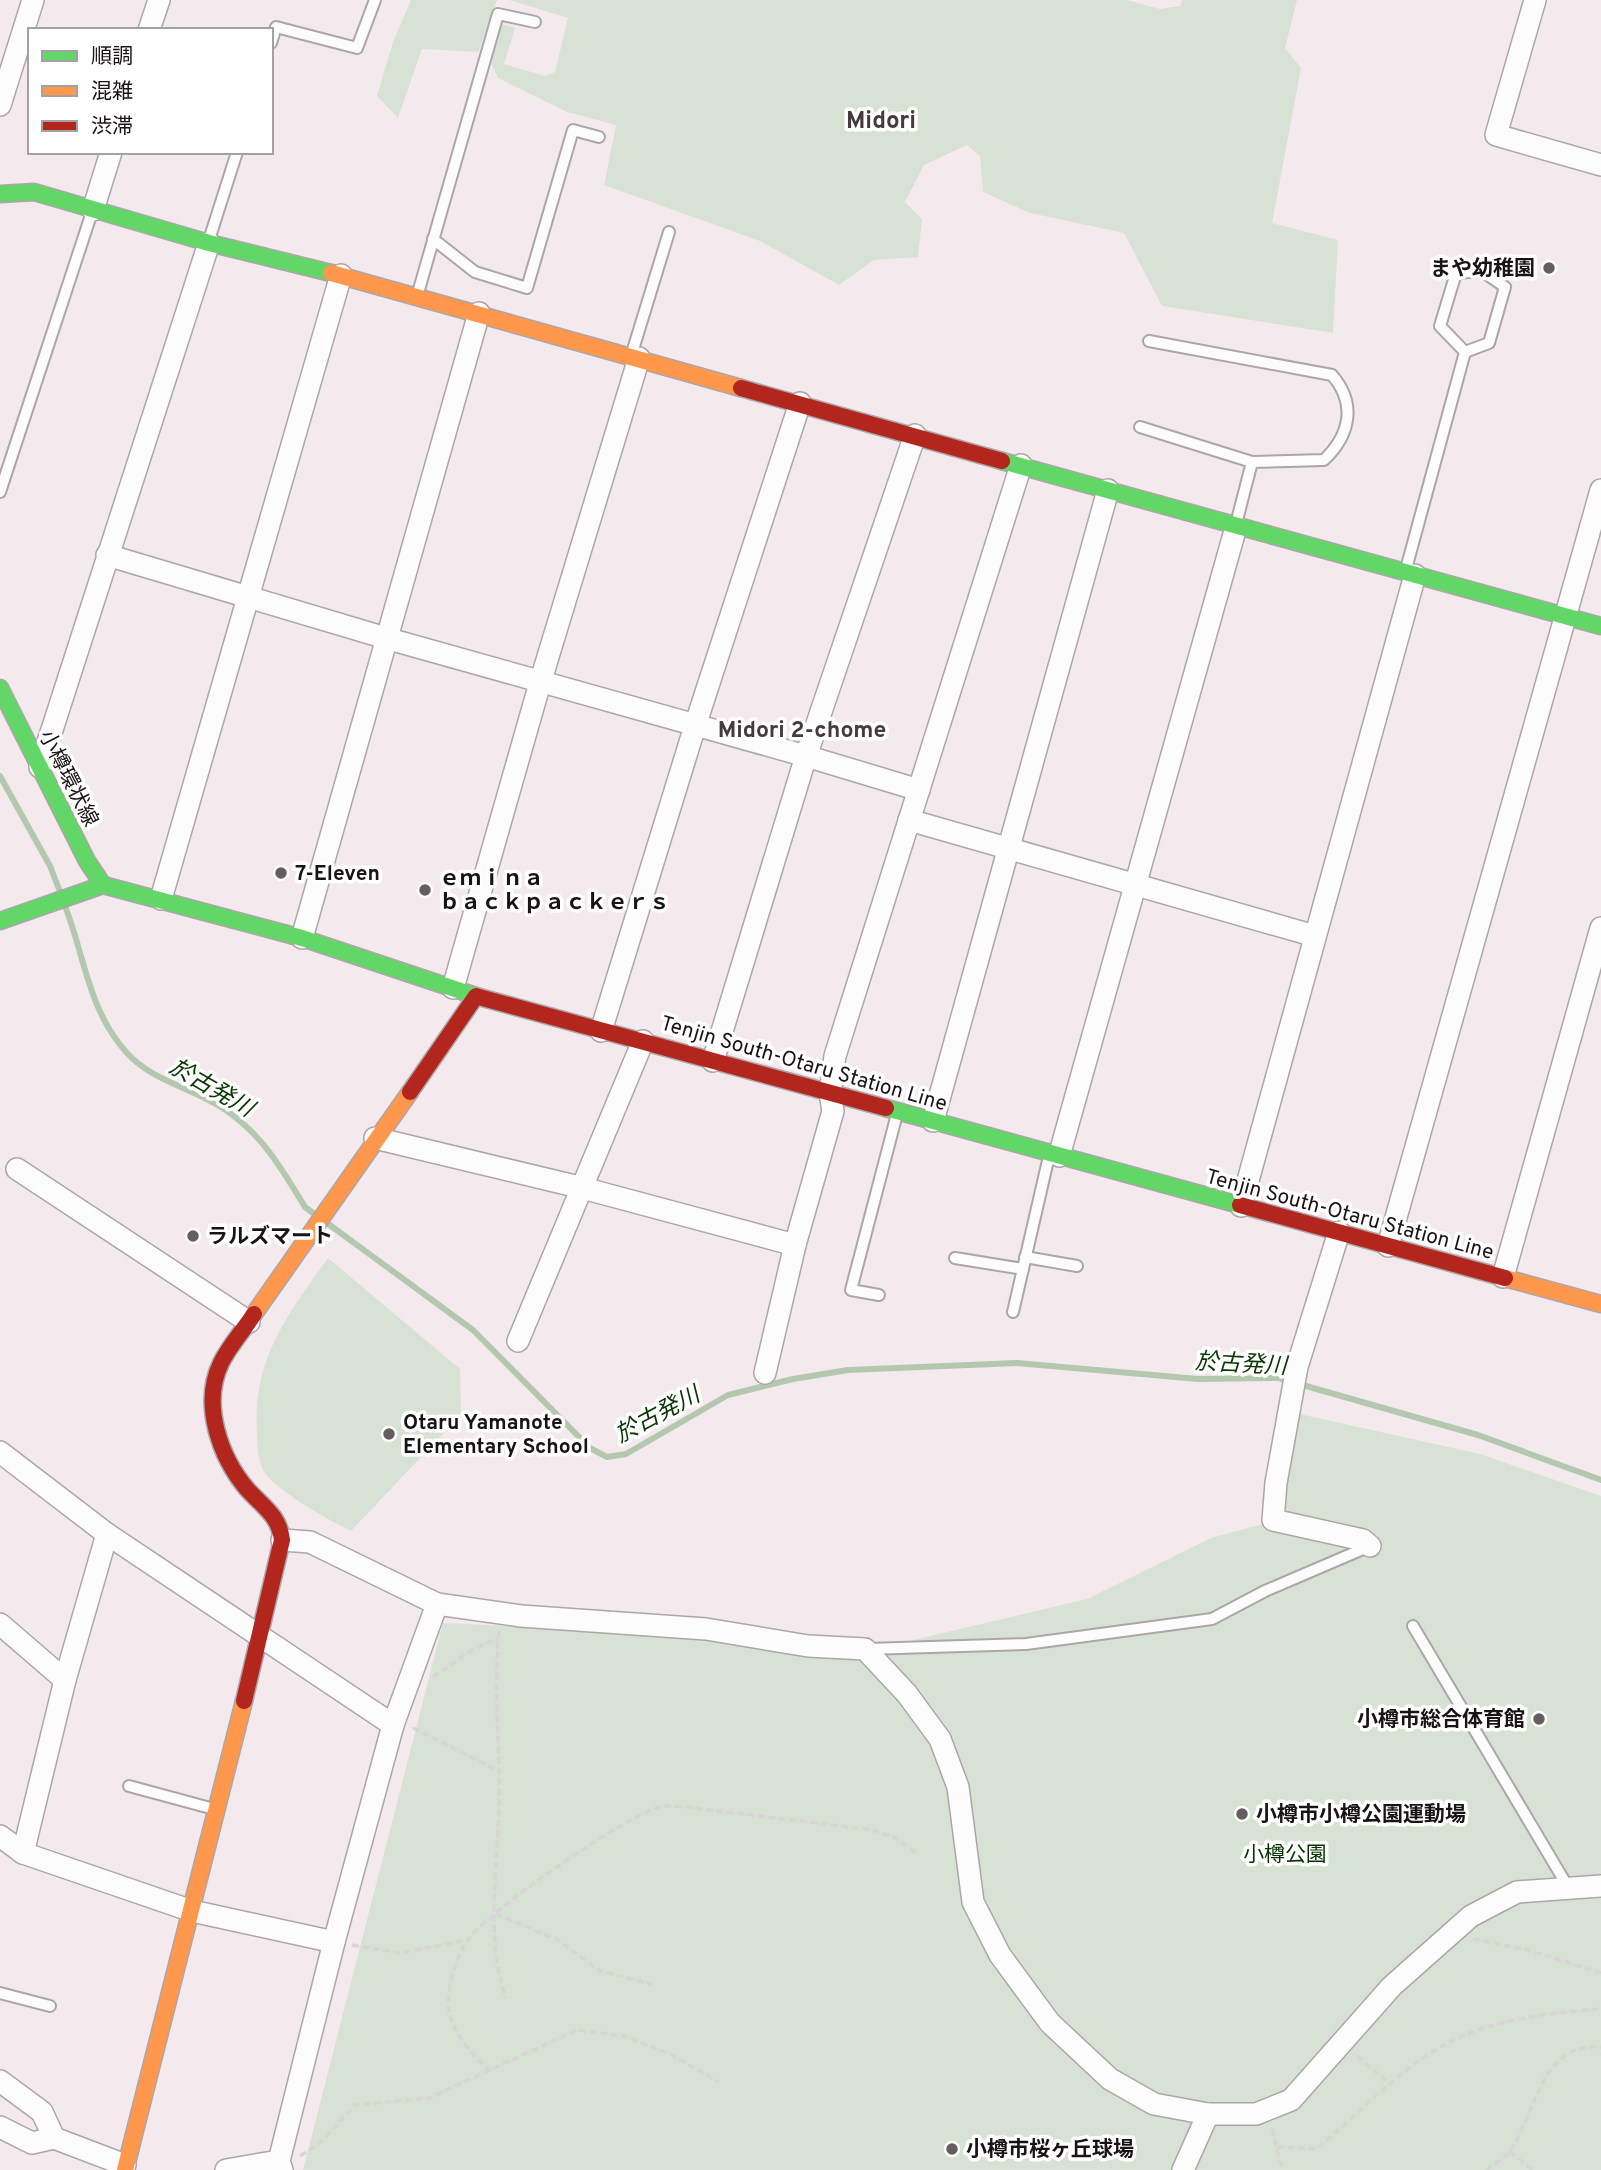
<svg xmlns="http://www.w3.org/2000/svg" width="1601" height="2170" font-family="Overpass,'Noto Sans JP',sans-serif">
  <rect width="100%" height="100%" fill="#f4eaee"/>
  <g fill="#d8e2d4">
    <path d="M411,0H497L478,52L422,49L398,118L377,96L393,42Z"/>
    <path d="M509,0H1127L1160,9L1180,6L1182,0H1297L1285,48L1301,68L1272,223L1338,240L1333,333L1162,306L1124,233L1030,213L983,192L980,156L967,145L924,165L905,202L922,219L918,257L874,260L839,285L760,241L604,185L616,125L567,112L498,78L489,58L501,24L515,28L504,64L545,76L555,72L568,18Z"/>
    <path d="M328,1258L460,1369L461,1415L351,1531C329,1520 275,1491 263,1470C258,1460 257,1444 257,1433C252,1360 287,1315 328,1258Z"/>
    <path d="M1277,1409L1480,1454L1601,1496V2170H303L443,1623L666,1633L842,1657L1087,1599L1211,1538L1267,1523Z"/>
  </g>
  <g fill="none" stroke-linecap="round" stroke-linejoin="round">
    <g stroke="#b4c8af" stroke-width="6">
      <path d="M0,776L50,866L59,889"/>
      <path d="M65,906C85,957 88,1010 127,1053C152,1081 193,1088 224,1109C262,1134 282,1169 305,1207L313,1213"/>
      <path d="M327,1223L473,1330L590,1448L607,1457L626,1454L728,1395L793,1379L848,1370L1017,1363L1198,1379L1278,1378L1478,1435L1601,1480"/>
    </g>
    <defs>
      <g id="lane">
        <path d="M271,43L276,27L357,48L375,0"/>
        <path d="M433,239L475,272L527,288L573,130L599,137"/>
        <path d="M209,240L237,152"/>
        <path d="M418,293L498,14L535,22"/>
        <path d="M1149,341L1332,375C1357,404 1350,435 1324,460L1252,462L1236,524"/>
        <path d="M632,353L669,232"/>
        <path d="M1140,427L1252,462"/>
        <path d="M0,492L92,212"/>
        <path d="M1406,569L1465,352L1440,326L1456,273L1482,271L1505,287L1489,343L1465,352"/>
        <path d="M1025,1257L1077,1266"/>
        <path d="M955,1258L1023,1269"/>
        <path d="M879,1295L851,1290L897,1114"/>
        <path d="M1013,1312L1049,1156"/>
        <path d="M1413,1626L1568,1887"/>
        <path d="M867,1649L1026,1644L1212,1619L1265,1591L1370,1546"/>
        <path d="M129,1786L214,1809"/>
        <path d="M0,1993L50,2006"/>
      </g>
      <g id="street">
        <path d="M1535,0L1496,135L1601,165"/>
        <path d="M149,30L159,0"/>
        <path d="M0,105L33,0"/>
        <path d="M93,210L111,152"/>
        <path d="M107,555L389,639L806,756L919,790"/>
        <path d="M40,767L209,243"/>
        <path d="M909,820L1315,936"/>
        <path d="M161,899L341,275"/>
        <path d="M302,938L479,313"/>
        <path d="M453,988L540,683L639,358"/>
        <path d="M601,1031L695,726L800,403"/>
        <path d="M713,1061L806,756L915,435"/>
        <path d="M933,1121L1108,490"/>
        <path d="M375,1138L579,1187L795,1245"/>
        <path d="M1059,1156L1236,527"/>
        <path d="M17,1169L249,1322"/>
        <path d="M1241,1206L1415,575"/>
        <path d="M1339,1232L1297,1367L1276,1483L1273,1520L1363,1540L1370,1546"/>
        <path d="M1388,1246L1601,490"/>
        <path d="M1503,1277L1601,928"/>
        <path d="M518,1341L643,1041"/>
        <path d="M765,1373L795,1245L833,1111L830,1093L835,1056L1021,465"/>
        <path d="M0,1452L107,1534L393,1725"/>
        <path d="M282,1540L310,1542L437,1604L521,1616L706,1629L808,1646L865,1649L907,1694L940,1739L958,1787L973,1902L1000,1955L1050,2023L1110,2079L1154,2104L1208,2114H1256L1291,2100L1392,1986L1471,1916L1517,1892L1601,1886"/>
        <path d="M0,1624L65,1680"/>
        <path d="M0,1836L23,1853L192,1911L334,1942"/>
        <path d="M23,1853L65,1680L107,1534"/>
        <path d="M0,2081L42,2112L54,2138L125,2165"/>
        <path d="M0,2127L32,2143L54,2138"/>
        <path d="M226,2170L279,2161"/>
        <path d="M282,2170L279,2161L334,1942L393,1725L437,1604"/>
        <path d="M1183,2170L1208,2114"/>
      </g>
      <g id="fast">
        <path d="M0,194L34,192L209,243L331,273"/>
        <path d="M1002,461L1601,626"/>
        <path d="M0,688L87,861L103,885"/>
        <path d="M0,921L103,885L302,938L479,997"/>
        <path d="M886,1108L1240,1205"/>
      </g>
      <g id="slow">
        <path d="M331,273L741,388"/>
        <path d="M1505,1278L1601,1304"/>
        <path d="M254,1314L410,1092"/>
        <path d="M125,2170L244,1701"/>
      </g>
      <g id="jam">
        <path d="M741,388L1002,461"/>
        <path d="M479,997L886,1108"/>
        <path d="M410,1092L476,996"/>
        <path d="M1240,1205L1505,1278"/>
        <path d="M244,1701L282,1540C279,1515 263,1507 247,1489C220,1457 201,1404 221,1363C229,1346 244,1330 254,1314"/>
      </g>
    </defs>
    <use href="#lane" stroke="#ada6a9" stroke-width="14"/>
    <use href="#street" stroke="#ada6a9" stroke-width="24"/>
    <use href="#fast" stroke="#ada6a9" stroke-width="19"/>
    <use href="#slow" stroke="#ada6a9" stroke-width="19"/>
    <use href="#jam" stroke="#ada6a9" stroke-width="19"/>
    <g stroke="#d8d5d6" stroke-width="3.5" stroke-dasharray="7 3.5" stroke-linecap="butt">
      <path d="M499,1631C493,1686 500,1742 499,1797C499,1862 484,1936 506,1998"/>
      <path d="M433,1677L472,1650L498,1638"/>
      <path d="M413,1728L499,1771"/>
      <path d="M496,1914L558,1940L600,1971L652,1984"/>
      <path d="M1473,1939L1528,1950L1601,1973"/>
      <path d="M352,1945L400,1953L467,1940"/>
      <path d="M1357,2056L1391,2085"/>
      <path d="M491,2071C468,2051 443,2024 449,1990C451,1976 459,1952 468,1940C489,1910 625,1816 660,1807C668,1805 678,1807 687,1807L873,1830L896,1838L916,1853"/>
      <path d="M1272,2129L1282,2170"/>
      <path d="M1277,2147L1317,2149C1358,2114 1398,2070 1446,2044C1491,2019 1550,2013 1601,2009"/>
      <path d="M1510,2152L1533,2170"/>
      <path d="M300,2156L319,2144L355,2105L429,2098L577,2030L624,2036L670,2054L719,2082"/>
      <path d="M1486,2170C1494,2164 1506,2158 1511,2150C1536,2112 1541,2042 1601,2047"/>
    </g>
    <use href="#lane" stroke="#fdfcfc" stroke-width="10"/>
    <use href="#street" stroke="#fdfcfc" stroke-width="21"/>
    <use href="#fast" stroke="#63d668" stroke-width="16"/>
    <use href="#slow" stroke="#ff974d" stroke-width="16"/>
    <use href="#jam" stroke="#b3261e" stroke-width="16"/>
  </g>
  <g fill="#655e61" stroke="#fff" stroke-width="2.5">
    <circle cx="1549" cy="268" r="7"/>
    <circle cx="281" cy="873" r="7"/>
    <circle cx="425" cy="890" r="7"/>
    <circle cx="193" cy="1236" r="7"/>
    <circle cx="389" cy="1434" r="7"/>
    <circle cx="1539" cy="1719" r="7"/>
    <circle cx="1242" cy="1814" r="7"/>
    <circle cx="952" cy="2149" r="7"/>
  </g>
  <g text-anchor="middle" stroke-width="7" stroke-linejoin="round" paint-order="stroke">
    <g font-size="21" font-weight="bold" fill="#181315" stroke="#fff" text-anchor="start">
      <text x="1535" y="275" text-anchor="end">まや幼稚園</text>
      <text x="295" y="880">7-Eleven</text>
      <text x="439" y="885">ｅｍｉｎａ<tspan x="439" dy="24">ｂａｃｋｐａｃｋｅｒｓ</tspan></text>
      <text x="207" y="1243">ラルズマート</text>
      <text x="403" y="1429">Otaru Yamanote<tspan x="403" dy="24">Elementary School</tspan></text>
      <text x="1525" y="1726" text-anchor="end">小樽市総合体育館</text>
      <text x="1256" y="1821">小樽市小樽公園運動場</text>
      <text x="966" y="2156">小樽市桜ヶ丘球場</text>
    </g>
    <g font-size="21" fill="#181315" stroke="#fff">
      <text transform="translate(69 778) rotate(63)" y="7">小樽環状線</text>
      <text transform="translate(804 1063) rotate(16)" y="7">Tenjin South-Otaru Station Line</text>
      <text transform="translate(1350 1214) rotate(15)" y="7">Tenjin South-Otaru Station Line</text>
    </g>
    <g font-size="21" fill="#053400" stroke="#fff">
      <text x="1285" y="1861">小樽公園</text>
    </g>
    <g font-size="23" font-weight="bold" fill="#463a3f" stroke="#fff">
      <text x="802" y="737">Midori 2-chome</text>
    </g>
    <g font-size="23" font-style="italic" fill="#073600" stroke="#fff">
      <text transform="translate(212 1087) rotate(30)" y="8">於古発川</text>
      <text transform="translate(1241 1363) rotate(3)" y="8">於古発川</text>
      <text transform="translate(657 1414) rotate(-28)" y="8">於古発川</text>
    </g>
    <g font-size="24" font-weight="bold" fill="#463a3f" stroke="#fff">
      <text x="881" y="128">Midori</text>
    </g>
  </g>
  <rect x="28" y="28" width="245" height="126" fill="#ffffff" stroke="#a3a1a1" stroke-width="2"/>
  <rect x="42" y="51" width="35" height="10" fill="#63d668" stroke="#a3a1a1" stroke-width="2"/>
  <text x="91" y="63" font-size="21" fill="#181315">順調</text>
  <rect x="42" y="86" width="35" height="10" fill="#ff974d" stroke="#a3a1a1" stroke-width="2"/>
  <text x="91" y="98" font-size="21" fill="#181315">混雑</text>
  <rect x="42" y="121" width="35" height="10" fill="#b3261e" stroke="#a3a1a1" stroke-width="2"/>
  <text x="91" y="133" font-size="21" fill="#181315">渋滞</text>
</svg>
